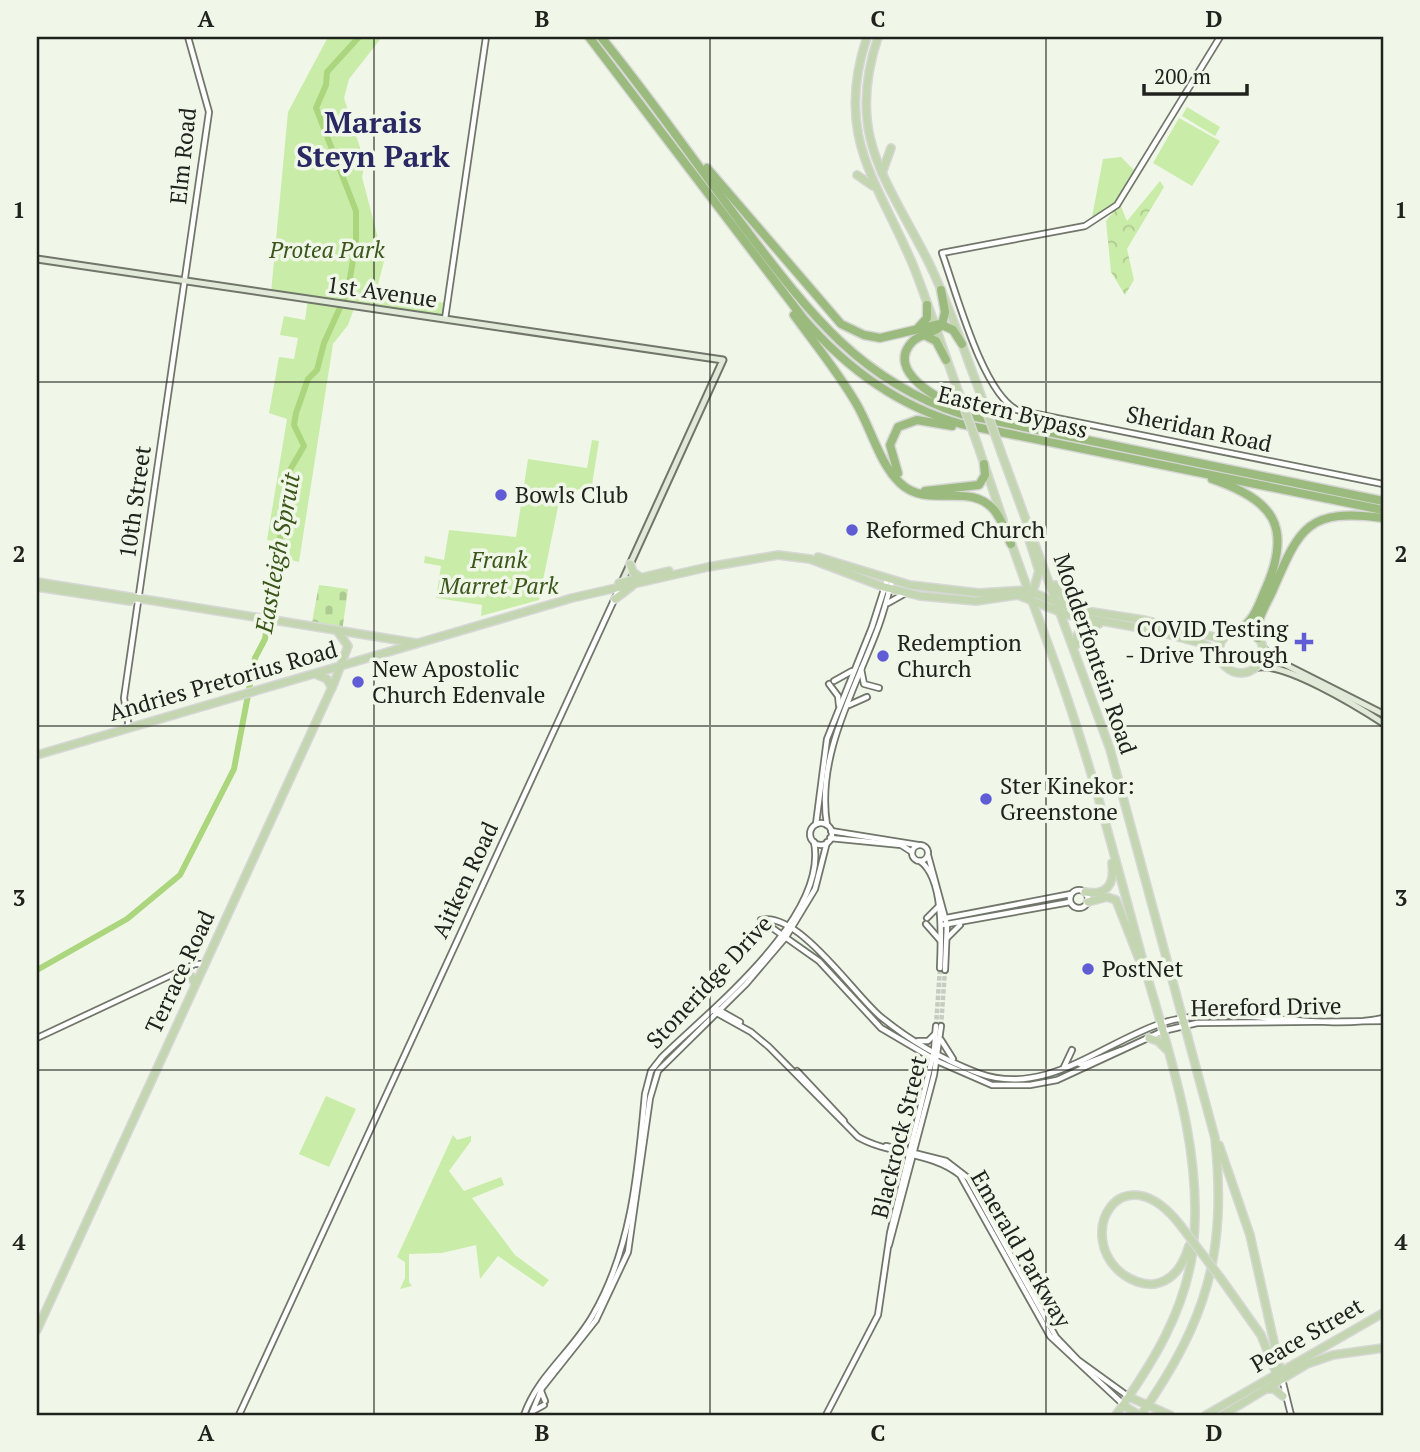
<svg xmlns="http://www.w3.org/2000/svg" width="1420" height="1452" font-family="'PT Serif',serif">
  <defs>
    <pattern id="forest-crowns" width="20" height="18" patternUnits="userSpaceOnUse" patternTransform="scale(1.75)"><rect width="20" height="18" fill="#caeca9"/><path d="M2 6a3 3 0 1 1 6 0M12 15a3 3 0 1 1 6 0" fill="none" stroke="#adca91"/></pattern>
    <pattern id="cemetery-stones" width="16" height="16" patternUnits="userSpaceOnUse" patternTransform="scale(1.75)"><rect width="16" height="16" fill="#caeca9"/><path d="M2 7V4a2 2 0 0 1 4 0v3zM10 15v-3a2 2 0 0 1 4 0v3z" fill="#adca91"/></pattern>
  </defs>
  <rect width="100%" height="100%" fill="#f0f7e9"/>
  <path fill="url(#forest-crowns)" d="M1160,181L1164,187L1127,249L1134,280L1125,295L1111,272L1106,221L1120,204L1127,221Z"/>
  <path fill="url(#cemetery-stones)" d="M319,585L348,589L342,632L312,622Z"/>
  <g fill="#caeca9">
    <path d="M328,37H382L349,79L344,98L365,163L362,177L384,261L376,293L446,303L444,319L355,306L348,325L333,344L299,562L277,557L279,542L267,540L287,419L269,413L279,357L294,359L298,338L280,335L284,316L305,320L308,299L271,293L288,112Z"/>
    <path d="M1187,107L1220,127L1215,136L1182,116Z"/>
    <path d="M1179,118L1220,141L1192,186L1153,163Z"/>
    <path d="M1121,157L1135,171L1116,202L1092,217L1103,159Z"/>
    <path d="M592,440L599,441L591,491L579,489L559,502L539,600L481,616L482,605L436,598L441,566L424,563L425,556L444,560L449,530L516,537L528,459L587,468Z"/>
    <path d="M326,1096L356,1109L329,1167L299,1154Z"/>
    <path d="M453,1135L457,1140L471,1136V1141L449,1171L464,1191L501,1177L504,1185L472,1198L515,1255L549,1280L543,1287L498,1256L480,1279L476,1245L442,1253L409,1254V1282L412,1286L400,1289L405,1278V1262L397,1257Z"/>
  </g>
  <g fill="none" stroke-linecap="round" stroke-linejoin="round">
    <path stroke="#abd67e" stroke-width="6" d="M37,970L127,919L180,875L234,769L255,658L265,639L290,470L304,446L294,425L296,413L308,379L317,370L324,343L348,290L356,242V211L316,108L326,85L327,72L359,37"/>
    <g stroke="#c6ccc0" stroke-width="4.5" stroke-dasharray="4.5 2" stroke-linecap="butt">
      <path d="M936,1026L940,968"/>
      <path d="M941,1026L945,970"/>
    </g>
    <defs>
      <g id="tertiary">
        <path d="M1220,37L1117,205L1085,226L942,253C956,291 982,392 1017,410L1383,484"/>
        <path d="M445,319L486,37"/>
        <path d="M888,603L904,594"/>
        <path d="M861,669L864,684L879,688"/>
        <path d="M834,681L852,671"/>
        <path d="M829,684L838,696L839,705"/>
        <path d="M849,705L867,697"/>
        <path d="M129,728L124,698L209,112L188,37"/>
        <circle cx="821" cy="834" r="11"/>
        <path d="M816,824L827,739L872,627L887,580"/>
        <path d="M827,825C816,758 853,693 876,633C883,616 887,598 892,581"/>
        <path d="M831,831L918,845"/>
        <path d="M830,838L901,845L912,852"/>
        <circle cx="920" cy="853" r="8"/>
        <path d="M928,855L947,925L945,970"/>
        <path d="M920,861C945,879 941,941 940,968"/>
        <circle cx="1079" cy="899" r="9"/>
        <path d="M927,918L938,907"/>
        <path d="M941,919L1071,894"/>
        <path d="M926,924L940,940"/>
        <path d="M942,925L1070,902"/>
        <path d="M947,938L960,925"/>
        <path d="M717,1009L740,1022"/>
        <path d="M715,1012L751,1032L769,1047L858,1137C889,1155 932,1152 960,1175L1050,1336L1123,1404"/>
        <path d="M1383,1018C1317,1033 1225,1002 1162,1023C1102,1043 1045,1098 978,1073C944,1060 909,1040 881,1017C855,996 799,911 761,920L819,961L881,1028L937,1061L992,1085H1030L1057,1080L1163,1031L1197,1023L1383,1021"/>
        <path d="M37,1038L195,964H205"/>
        <path d="M941,1040L953,1059"/>
        <path d="M918,1041H928L935,1034"/>
        <path d="M1078,1063L1082,1065L1121,1050"/>
        <path d="M1064,1067L1072,1050"/>
        <path d="M797,1071L844,1121"/>
        <path d="M886,1146L946,1161L968,1178L1056,1337L1078,1360L1129,1397"/>
        <path d="M889,1245L934,1075L941,1026"/>
        <path d="M1282,1379L1291,1415"/>
        <path d="M541,1391L545,1401"/>
        <path d="M533,1411L544,1405"/>
        <path d="M239,1415L620,587"/>
        <path d="M524,1415C538,1375 572,1352 593,1315C632,1248 638,1170 645,1094L651,1071L662,1057C711,1009 829,917 814,842"/>
        <path d="M531,1415L542,1388L596,1320L628,1252L650,1098L658,1071L746,984L786,937L815,889L827,842"/>
        <path d="M826,1415L878,1315L890,1233L934,1051L936,1026"/>
      </g>
      <g id="secondary">
        <path d="M37,259L723,360L621,584"/>
        <path d="M1263,648L1276,660L1383,714"/>
        <path d="M1255,668C1281,659 1360,708 1383,723"/>
      </g>
      <g id="primary">
        <path d="M867,37C834,136 877,180 913,265C930,308 944,353 960,396"/>
        <path d="M878,37C846,133 884,176 926,257C947,298 961,343 978,387"/>
        <path d="M882,173L891,148"/>
        <path d="M857,175L873,186"/>
        <path d="M978,446L1003,520"/>
        <path d="M1001,452L1110,749L1215,1138C1227,1254 1207,1320 1141,1415"/>
        <path d="M1027,533L1039,571L1032,595"/>
        <path d="M1011,542C1025,583 1041,624 1056,666C1091,763 1117,865 1144,965C1170,1057 1204,1152 1193,1249C1185,1312 1152,1364 1116,1415"/>
        <path d="M818,557L910,585L979,593L1027,590L1073,609L1144,620L1223,639"/>
        <path d="M630,564L633,572L640,577"/>
        <path d="M37,582L416,643"/>
        <path d="M619,583L669,571"/>
        <path d="M1055,585L1064,599L1076,606"/>
        <path d="M37,587L130,601"/>
        <path d="M615,599L632,586"/>
        <circle cx="1241" cy="651" r="22"/>
        <path d="M1076,645L1077,636L1082,627L1099,624"/>
        <path d="M315,674L327,679L332,688"/>
        <path d="M37,755L572,598L708,567L778,555L810,559L884,587L920,596L976,601L1018,595L1068,615L1152,630L1201,643L1219,651"/>
        <path d="M1085,892C1107,896 1115,884 1112,863"/>
        <path d="M1088,902L1107,897L1116,900L1139,959"/>
        <path d="M181,970L192,977L195,984"/>
        <path d="M1149,1038L1158,1041L1167,1050"/>
        <path d="M1219,1145L1250,1235L1282,1378"/>
        <path d="M1181,1226C1121,1148 1072,1237 1124,1275C1133,1281 1143,1285 1154,1284C1174,1281 1184,1263 1189,1246"/>
        <path d="M1222,1280L1261,1335L1277,1375"/>
        <path d="M37,1330L334,683L348,646L338,632"/>
        <path d="M1265,1389H1274L1283,1396"/>
        <path d="M1129,1397L1170,1415"/>
        <path d="M1123,1405L1139,1415"/>
        <path d="M1206,1415L1383,1313"/>
        <path d="M1223,1415L1307,1364L1333,1355L1383,1348"/>
      </g>
      <g id="motorway">
        <path d="M589,37L803,318C846,368 898,406 961,424L1383,510"/>
        <path d="M601,37C650,97 694,161 741,223C805,307 856,379 961,414L1383,501"/>
        <path d="M707,168L841,324L864,335L880,338L940,324L953,330L962,344"/>
        <path d="M941,290L945,312L942,325C934,334 922,333 913,341C883,371 941,401 963,409"/>
        <path d="M794,315C815,344 838,372 856,403C871,428 879,463 900,483C928,510 970,481 994,510C1002,519 1006,533 1011,544"/>
        <path d="M918,328L927,318V305"/>
        <path d="M924,335L936,341L946,360"/>
        <path d="M898,473L890,445L898,427L917,420L952,426"/>
        <path d="M1212,479C1273,500 1293,526 1266,588C1259,603 1255,620 1240,629"/>
        <path d="M925,491L979,485L985,475L984,464"/>
        <path d="M1258,638C1254,623 1266,605 1272,592C1300,527 1307,508 1383,518"/>
      </g>
    </defs>
    <use href="#tertiary" stroke="#70766a" stroke-width="8"/>
    <use href="#secondary" stroke="#70766a" stroke-width="9"/>
    <use href="#primary" stroke="#d7d7d6" stroke-width="10"/>
    <use href="#motorway" stroke="#d7d7d6" stroke-width="11"/>
    <use href="#tertiary" stroke="#fff" stroke-width="4.5"/>
    <use href="#secondary" stroke="#e1ead8" stroke-width="5"/>
    <use href="#primary" stroke="#c3d6b1" stroke-width="7"/>
    <use href="#motorway" stroke="#9bba7d" stroke-width="8"/>
    <defs>
      <g id="primary-bridge">
        <path d="M978,387L1001,452"/>
        <path d="M960,396L978,446"/>
        <path d="M1181,1226L1222,1280"/>
      </g>
    </defs>
    <use href="#primary-bridge" stroke="#d7d7d6" stroke-width="10" stroke-linecap="butt"/>
    <use href="#primary-bridge" stroke="#c3d6b1" stroke-width="7"/>
  </g>
  <path fill="none" stroke="#20221d" stroke-width="2" stroke-opacity="0.55" d="M374,37V1415M710,37V1415M1046,37V1415M37,382H1383M37,726H1383M37,1070H1383"/>
  <g fill="#605cd5" stroke="#f0f7e9" stroke-width="2.5">
    <circle cx="501" cy="495" r="7"/>
    <circle cx="852" cy="530" r="7"/>
    <path d="M1300.5 631.5h7v7h7v7h-7v7h-7v-7h-7v-7h7z"/>
    <circle cx="883" cy="656" r="7"/>
    <circle cx="358" cy="682" r="7"/>
    <circle cx="986" cy="799" r="7"/>
    <circle cx="1088" cy="969" r="7"/>
  </g>
  <g text-anchor="middle" stroke-width="7" stroke-linejoin="round" paint-order="stroke">
    <g font-size="23" fill="#20221d" stroke="#f0f7e9">
      <text transform="translate(183 156) rotate(-84)" y="8">Elm Road</text>
      <text transform="translate(382 292) rotate(8)" y="8">1st Avenue</text>
      <text transform="translate(1013 412) rotate(14)" y="8">Eastern Bypass</text>
      <text transform="translate(1199 429) rotate(12)" y="8">Sheridan Road</text>
      <text transform="translate(135 502) rotate(-82)" y="8">10th Street</text>
      <text transform="translate(1095 654) rotate(71)" y="8">Modderfontein Road</text>
      <text transform="translate(223 681) rotate(-16)" y="8">Andries Pretorius Road</text>
      <text transform="translate(465 880) rotate(-65)" y="8">Aitken Road</text>
      <text transform="translate(180 972) rotate(-65)" y="8">Terrace Road</text>
      <text transform="translate(709 982) rotate(-47)" y="8">Stoneridge Drive</text>
      <text transform="translate(1266 1007) rotate(-1)" y="8">Hereford Drive</text>
      <text transform="translate(899 1137) rotate(-76)" y="8">Blackrock Street</text>
      <text transform="translate(1021 1249) rotate(60)" y="8">Emerald Parkway</text>
      <text transform="translate(1307 1335) rotate(-30)" y="8">Peace Street</text>
    </g>
    <g font-size="23" font-style="italic" fill="#3b561a" stroke="#f0f7e9">
      <text x="327" y="258">Protea Park</text>
      <text x="499" y="568">Frank<tspan x="499" dy="26">Marret Park</tspan></text>
    </g>
    <g font-size="23" fill="#20221d" stroke="#f0f7e9" text-anchor="start">
      <text x="515" y="503">Bowls Club</text>
      <text x="866" y="538">Reformed Church</text>
      <text x="1288" y="637" text-anchor="end">COVID Testing<tspan x="1288" dy="26">- Drive Through</tspan></text>
      <text x="897" y="651">Redemption<tspan x="897" dy="26">Church</tspan></text>
      <text x="372" y="677">New Apostolic<tspan x="372" dy="26">Church Edenvale</tspan></text>
      <text x="1000" y="794">Ster Kinekor:<tspan x="1000" dy="26">Greenstone</tspan></text>
      <text x="1102" y="977">PostNet</text>
    </g>
    <g font-size="24" font-style="italic" fill="#3b5619" stroke="#f0f7e9">
      <text transform="translate(278 553) rotate(-80)" y="8">Eastleigh Spruit</text>
    </g>
    <g font-size="30" font-weight="bold" fill="#292862" stroke="#f0f7e9">
      <text x="373" y="133">Marais<tspan x="373" dy="34">Steyn Park</tspan></text>
    </g>
  </g>
  <rect width="1420" height="1452" fill="none" stroke="#f0f7e9" stroke-width="77"/>
  <path d="M1144 84v10h103v-10" fill="none" stroke="#20221d" stroke-width="3.5"/>
  <text x="1154" y="84" font-size="21" fill="#20221d" stroke="#f0f7e9" stroke-width="5" paint-order="stroke">200 m</text>
  <rect x="38" y="38" width="1344" height="1376" fill="none" stroke="#20221d" stroke-width="2.5"/>
  <g font-size="23" text-anchor="middle" font-weight="bold" fill="#20221d">
    <text x="206" y="27">A</text>
    <text x="542" y="27">B</text>
    <text x="878" y="27">C</text>
    <text x="1214" y="27">D</text>
    <text x="19" y="218">1</text>
    <text x="1401" y="218">1</text>
    <text x="19" y="562">2</text>
    <text x="1401" y="562">2</text>
    <text x="19" y="906">3</text>
    <text x="1401" y="906">3</text>
    <text x="19" y="1250">4</text>
    <text x="1401" y="1250">4</text>
    <text x="206" y="1441">A</text>
    <text x="542" y="1441">B</text>
    <text x="878" y="1441">C</text>
    <text x="1214" y="1441">D</text>
  </g>
</svg>
